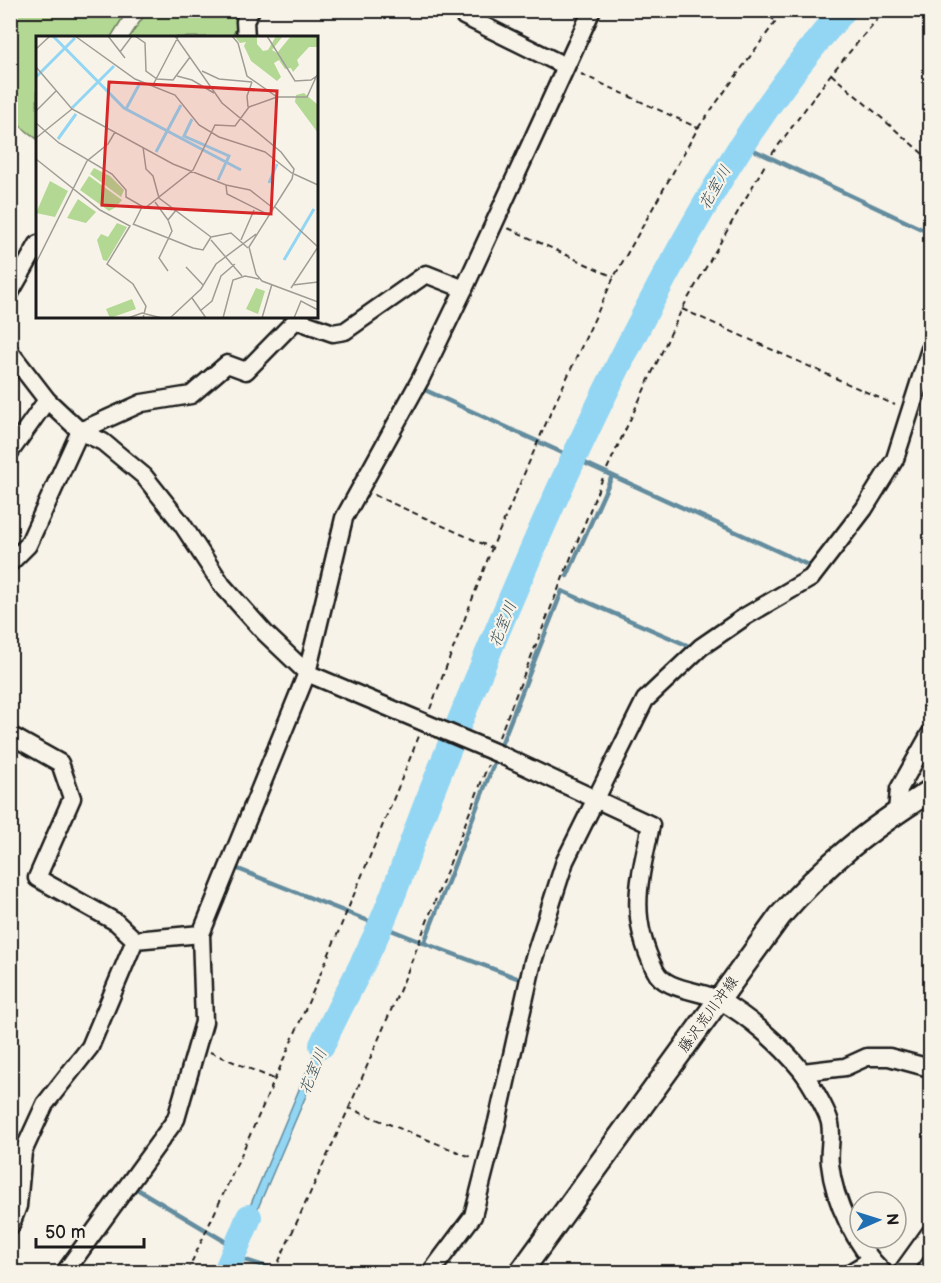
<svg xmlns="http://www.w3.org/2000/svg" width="941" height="1283" font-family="'Balsamiq Sans','Klee One',sans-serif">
  <rect width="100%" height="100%" fill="#f7f3e8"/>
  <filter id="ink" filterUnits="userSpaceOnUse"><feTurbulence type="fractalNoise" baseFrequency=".0167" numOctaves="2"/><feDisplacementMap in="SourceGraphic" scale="12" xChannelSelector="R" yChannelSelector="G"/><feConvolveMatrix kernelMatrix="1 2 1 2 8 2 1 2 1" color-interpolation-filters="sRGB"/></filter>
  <g filter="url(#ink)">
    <g fill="#b3d893" stroke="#687a58" stroke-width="1.5">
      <path d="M10,11H127L111,37L38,38L37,139L11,119Z"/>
      <path d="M147,11H244L232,37L129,38Z"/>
    </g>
    <path fill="#92d6f4" stroke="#638c9e" stroke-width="1.5" d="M332,1011L340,1016L240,1250L232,1249Z"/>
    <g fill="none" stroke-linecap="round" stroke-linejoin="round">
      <g stroke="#638c9e" stroke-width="4.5">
        <path d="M741,144L930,233"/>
        <path d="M425,390L808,565"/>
        <path d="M567,576L612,476"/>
        <path d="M499,750L562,591L689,646"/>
        <path d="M238,869L424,943L496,758"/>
        <path d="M424,943L517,978"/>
        <path d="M137,1189L236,1248"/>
        <path d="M233,1256L282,1272"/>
      </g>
      <g stroke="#92d6f4" stroke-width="26">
        <path d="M322,1045C340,1004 364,965 381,924C399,883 412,840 429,798C499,622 574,444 665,276C718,179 769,94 844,10"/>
        <path d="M226,1272L249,1217"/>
      </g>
      <defs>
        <g id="minor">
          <path d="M459,10L464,16L565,66"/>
          <path d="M246,38L245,21L251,10"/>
          <path d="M10,293L38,244"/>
          <path d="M10,352L47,400L80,431L103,442L144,476L182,524L222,585L265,633L307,673L499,754L651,825C639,882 628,915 655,970C664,991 702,990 719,1000C749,1017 780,1044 802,1071C809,1080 828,1112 830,1123C833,1136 828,1151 830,1164C834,1202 856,1246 883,1272"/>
          <path d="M10,452L47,400"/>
          <path d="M10,563L28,545L80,431L142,403L191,395L227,364L246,371L296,320L333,333L345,331L426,274L464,289"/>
          <path d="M10,735L60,763L72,798L37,878L116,922L135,940"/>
          <path d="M897,812L899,789L930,734"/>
          <path d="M803,1072L845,1067L867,1057H889L930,1068"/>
          <path d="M10,1227L18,1206L23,1152L45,1104L90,1047L135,940L201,934"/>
          <path d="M65,1272L176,1119L204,1022L201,934L307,673L344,518L420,380L464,289L592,10"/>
          <path d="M431,1272L473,1216L497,1122L533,961L565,861L645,700L701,647L746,616L811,578L864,509L895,459L930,349"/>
          <path d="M851,1272L871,1260"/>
          <path d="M902,1272L930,1233"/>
        </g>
        <path id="major" d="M521,1272L780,916C827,862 870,829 930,791"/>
      </defs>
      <use href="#minor" stroke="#1c1c1c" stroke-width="21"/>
      <use href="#major" stroke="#1c1c1c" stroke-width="26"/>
      <g stroke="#1c1c1c" stroke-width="2" stroke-dasharray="6 4.5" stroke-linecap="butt">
        <path d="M763,10L774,20"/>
        <path d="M581,74L698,128"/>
        <path d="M831,74L930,160"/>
        <path d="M772,154L831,74L885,10"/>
        <path d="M508,228L614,277"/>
        <path d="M682,309L895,405"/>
        <path d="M607,469L682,309L766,163"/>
        <path d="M374,495L492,548"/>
        <path d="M430,709L492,548L550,414L614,277L698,128L784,10"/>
        <path d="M499,737L604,475"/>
        <path d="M210,1052L274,1079"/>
        <path d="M349,1108L407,973L488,765"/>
        <path d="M187,1272C270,1096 346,917 419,736"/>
        <path d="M274,1272L349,1108L473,1158"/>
      </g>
      <use href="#minor" stroke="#f7f3e8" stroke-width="16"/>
      <use href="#major" stroke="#f7f3e8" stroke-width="21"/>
    </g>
  </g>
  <g text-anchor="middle" stroke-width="4.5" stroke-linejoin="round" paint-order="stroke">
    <g font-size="15" fill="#1c1c1c" stroke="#f7f3e8">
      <text transform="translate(708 1014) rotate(-54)" y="5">藤沢荒川沖線</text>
    </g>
    <g font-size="16" font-style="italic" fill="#3f545d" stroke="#f7f3e8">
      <text transform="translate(714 187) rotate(-60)" y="6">花室川</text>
      <text transform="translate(502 624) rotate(-68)" y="6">花室川</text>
      <text transform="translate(312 1071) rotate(-67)" y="6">花室川</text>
    </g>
  </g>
  <g transform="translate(36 36)">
    <rect width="282" height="282" fill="#f7f3e8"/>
    <path d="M198,0H221V8L227,15L232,14L240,0H247L236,14L241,17L255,0H282V11H273L261,24L263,29L257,36L255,32L249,33L243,24L238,27L245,41L241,45L215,25L208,10L210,6L204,7ZM268,57L282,69V97L259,66L260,59ZM58,132L74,140L88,154L85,161L54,138ZM53,140L86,164L80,171L73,175L44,154ZM14,145L32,155L19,181L0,177ZM42,163L60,176L50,187L31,182ZM81,187L91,191L71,225L67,224L61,204L65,198L72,201ZM220,252L229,255L222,278L210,273ZM96,263L100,273L74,282L70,273Z" fill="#b3d893"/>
    <path fill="none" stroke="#92d6f4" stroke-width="3" d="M17,0L88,72L205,134M0,41L39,2M36,72L78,30M90,73L104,47M156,83L148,100L193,120L182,144M22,103L40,78M120,116L145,69M233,147L241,128M248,224L278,173"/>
    <path fill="none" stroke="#9f9d96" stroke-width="1.5" d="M39,0L99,43L139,59L163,89L183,101L229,116L257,138M72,0L89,22M99,0L109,7L110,35L121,43L137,44L154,21M139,0L186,67L245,116L258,133L256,143L213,211L220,238L226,245L282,266M196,0L202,7L211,40L241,61M231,0L259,45L275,44L282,39M0,13L14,0M84,16L96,0M0,31L36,73L137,128L190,149L214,154L237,172M166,35L183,43L216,46M141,40L156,44L178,57M117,49L142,1M212,71L211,60L216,46M0,75L20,55M0,87L23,107L76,138L90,154V161L109,172L157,134L179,89L199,90L213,71L241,61H271L281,39M0,102L36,73M107,111L110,133L117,140L123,162L175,201M0,123L64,174L94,190L71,228L97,248L110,270L107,282M258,138L282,149M190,149L191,158L233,179M119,166L132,184M239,171L282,211M97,188L157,212L167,214L175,201M97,189L106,171M175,201L195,197L212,212M175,204L206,240M205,204L218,174M0,227L51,125L72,108L79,96M150,231L167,249M132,235L123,222L136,195L132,184L141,173M257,249L282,211M255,252L257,249L282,246M156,262L170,282M164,275L176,265L185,240L199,228M92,282L106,277L126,282M134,282L165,253L180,228L220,198M187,282L197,244L209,240L223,243M226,282L236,248M258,282L265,265L282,274"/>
    <path fill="#d62828" fill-opacity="0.15" stroke="#d62828" stroke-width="3" d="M73,46L241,55L235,178L66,169Z"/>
    <rect width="282" height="282" fill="none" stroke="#1c1c1c" stroke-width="3"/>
  </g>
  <rect width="941" height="1283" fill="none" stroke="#f7f3e8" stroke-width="36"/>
  <rect x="18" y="18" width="905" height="1247" fill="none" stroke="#1c1c1c" stroke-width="2" filter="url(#ink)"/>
  <g transform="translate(878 1220) rotate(87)"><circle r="28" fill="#f7f3e8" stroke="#9f9d96" stroke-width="1.5"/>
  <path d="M0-4.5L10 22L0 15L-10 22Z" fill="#1f6fb2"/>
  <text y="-9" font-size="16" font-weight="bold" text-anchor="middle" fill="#1c1c1c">N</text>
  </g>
  <path d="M36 1238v9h108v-9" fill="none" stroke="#1c1c1c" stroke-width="3"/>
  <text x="45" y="1238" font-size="18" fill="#1c1c1c" stroke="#f7f3e8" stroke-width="4.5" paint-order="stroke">50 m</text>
</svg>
